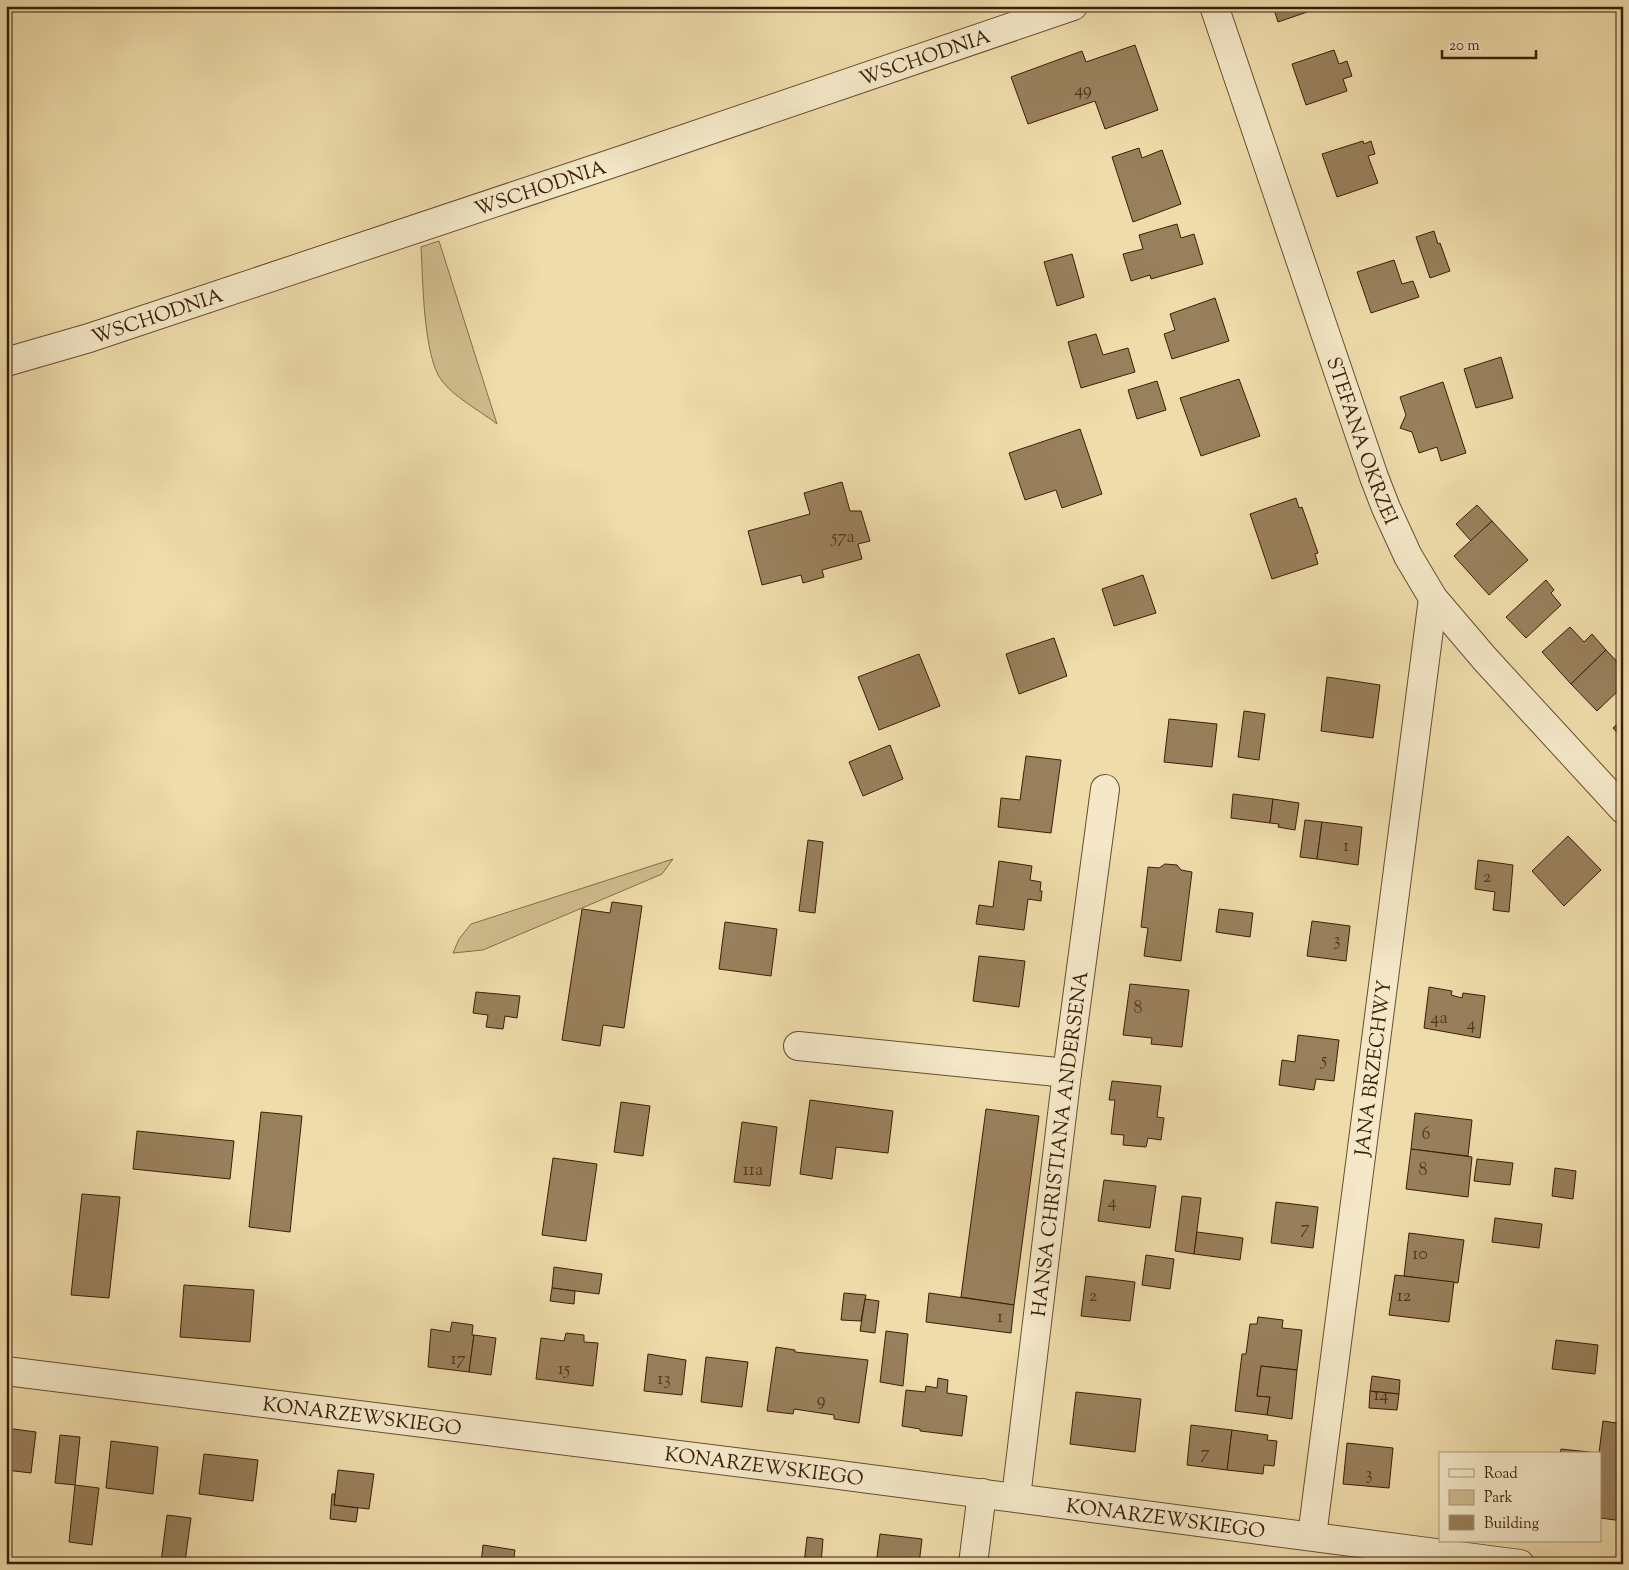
<svg xmlns="http://www.w3.org/2000/svg" width="1629" height="1570" font-family="'Sorts Mill Goudy',serif">
  <rect width="100%" height="100%" fill="#eedcaa"/>
  <filter id="stains"><feTurbulence type="fractalNoise" baseFrequency=".004" numOctaves="4"/><feColorMatrix values="0 0 0 0 .2 0 0 0 0 .09 0 0 0 0 .02 0 0 0 .5 -.17"/></filter>
  <radialGradient id="worn" r=".72"><stop offset=".6" stop-color="#630" stop-opacity="0"/><stop offset="1" stop-color="#630" stop-opacity=".3"/></radialGradient>
  <g fill="#d0bc8e" stroke="#866c4a">
    <path d="M439,241L497,424C480,411 453,396 442,381C423,357 423,279 421,247Z"/>
    <path d="M673,859L662,874L483,950L453,953L459,939L471,924Z"/>
  </g>
  <g fill="#99805c" stroke="#3c1d07">
    <path d="M1273,6H1315L1316,9L1278,22Z"/>
    <path d="M1135,45L1158,110L1105,129L1095,101L1028,124L1011,77L1082,51L1086,62Z"/>
    <path d="M1334,50L1339,64L1347,61L1352,76L1343,79L1347,91L1306,105L1292,64Z"/>
    <path d="M1363,141L1364,144L1371,141L1375,154L1368,156L1378,183L1337,197L1322,154Z"/>
    <path d="M1139,148L1142,158L1162,150L1181,204L1133,222L1112,157Z"/>
    <path d="M1177,224L1181,238L1194,234L1203,264L1151,279L1150,275L1131,281L1123,254L1143,249L1139,235Z"/>
    <path d="M1434,231L1438,244L1440,243L1450,271L1430,278L1416,237Z"/>
    <path d="M1072,254L1084,297L1057,306L1044,262Z"/>
    <path d="M1394,260L1402,284L1413,281L1419,297L1371,313L1357,272Z"/>
    <path d="M1215,298L1229,341L1172,359L1164,334L1175,330L1170,314Z"/>
    <path d="M1096,334L1103,355L1128,348L1135,372L1081,388L1068,342Z"/>
    <path d="M1501,357L1513,398L1476,408L1464,369Z"/>
    <path d="M1239,379L1260,436L1201,456L1180,398Z"/>
    <path d="M1157,381L1166,410L1137,419L1128,390Z"/>
    <path d="M1443,382L1466,453L1441,461L1437,447L1419,453L1412,432L1400,428L1406,415L1400,397Z"/>
    <path d="M1080,429L1102,494L1062,508L1056,490L1025,500L1009,453Z"/>
    <path d="M842,482L850,511H861L870,541L858,544L862,559L822,570L824,577L803,583L801,575L762,585L748,531L810,514L804,493Z"/>
    <path d="M1296,498L1299,508L1302,507L1318,553L1315,554L1318,564L1272,579L1250,514Z"/>
    <path d="M1477,505L1492,521L1471,541L1456,524Z"/>
    <path d="M1492,521L1528,560L1489,595L1454,556Z"/>
    <path d="M1143,575L1156,613L1114,626L1102,589Z"/>
    <path d="M1546,580L1554,590L1551,593L1561,605L1526,638L1506,617Z"/>
    <path d="M1570,627L1584,642L1592,634L1606,650L1571,684L1542,652Z"/>
    <path d="M1054,638L1067,676L1019,694L1006,654Z"/>
    <path d="M1606,650L1623,668V686L1597,711L1571,684Z"/>
    <path d="M919,654L940,706L879,730L858,677Z"/>
    <path d="M1327,677L1380,685L1373,738L1321,731Z"/>
    <path d="M1244,711L1265,714L1259,760L1238,757Z"/>
    <path d="M1169,719L1217,724L1212,767L1164,762Z"/>
    <path d="M1623,719V739L1613,728Z"/>
    <path d="M890,745L903,779L863,796L849,762Z"/>
    <path d="M1026,756L1061,760L1051,833L998,827L1001,798L1020,800Z"/>
    <path d="M1233,794L1273,799L1270,823L1231,818Z"/>
    <path d="M1273,799L1299,803L1295,830L1278,827L1279,824L1270,823Z"/>
    <path d="M1305,820L1322,822L1317,859L1300,857Z"/>
    <path d="M1322,822L1362,827L1358,865L1317,859Z"/>
    <path d="M1568,836L1601,870L1564,906L1532,871Z"/>
    <path d="M808,840L823,842L815,913L799,911Z"/>
    <path d="M1478,860L1513,865L1509,912L1493,910L1495,892L1475,889Z"/>
    <path d="M999,861L1032,866L1030,880L1041,882L1040,891H1042L1041,901L1028,899L1024,930L976,924L979,905L993,907Z"/>
    <path d="M1165,864L1177,865L1181,870L1192,872L1181,961L1144,956L1148,928L1141,927L1148,867L1159,868Z"/>
    <path d="M612,902L642,906L624,1028L603,1025L600,1046L562,1040L582,909L610,913Z"/>
    <path d="M1219,909L1253,913L1250,937L1216,932Z"/>
    <path d="M1312,921L1350,926L1346,961L1307,956Z"/>
    <path d="M725,922L777,929L771,976L719,969Z"/>
    <path d="M979,956L1025,961L1019,1007L973,1001Z"/>
    <path d="M1130,984L1189,990L1182,1047L1151,1044L1152,1038L1123,1035Z"/>
    <path d="M1429,987L1452,991L1451,995L1462,998L1463,993L1485,996L1480,1038L1424,1028Z"/>
    <path d="M476,992L520,996L517,1018L505,1016L503,1029L486,1027L488,1015L473,1013Z"/>
    <path d="M1298,1035L1339,1040L1334,1081L1316,1079L1314,1090L1279,1085L1282,1060L1295,1062Z"/>
    <path d="M1112,1081L1161,1086L1157,1117L1164,1118L1161,1140L1148,1138L1146,1147L1123,1145L1124,1135L1111,1134L1115,1100H1109Z"/>
    <path d="M810,1100L893,1111L888,1153L836,1147L832,1179L800,1174Z"/>
    <path d="M621,1102L650,1106L643,1156L614,1152Z"/>
    <path d="M986,1109L1039,1116L1014,1305L961,1297Z"/>
    <path d="M261,1112L302,1116L290,1232L249,1227Z"/>
    <path d="M1415,1113L1472,1120L1468,1156L1411,1149Z"/>
    <path d="M742,1122L777,1127L770,1186L734,1182Z"/>
    <path d="M137,1131L234,1141L230,1179L133,1169Z"/>
    <path d="M1411,1149L1472,1157L1468,1197L1406,1189Z"/>
    <path d="M553,1158L597,1164L586,1241L542,1235Z"/>
    <path d="M1477,1159L1513,1163L1510,1185L1474,1181Z"/>
    <path d="M1555,1168L1576,1171L1573,1199L1552,1196Z"/>
    <path d="M1104,1180L1156,1186L1150,1228L1098,1221Z"/>
    <path d="M82,1194L120,1197L109,1298L71,1295Z"/>
    <path d="M1182,1196L1201,1198L1194,1254L1175,1251Z"/>
    <path d="M1276,1202L1318,1207L1313,1248L1271,1243Z"/>
    <path d="M1495,1218L1542,1224L1539,1248L1492,1242Z"/>
    <path d="M1197,1232L1243,1238L1240,1260L1194,1254Z"/>
    <path d="M1409,1233L1464,1240L1458,1283L1404,1276Z"/>
    <path d="M1146,1255L1174,1259L1170,1289L1142,1285Z"/>
    <path d="M554,1267L602,1274L599,1294L552,1288Z"/>
    <path d="M1395,1275L1454,1282L1449,1322L1389,1315Z"/>
    <path d="M1086,1276L1135,1282L1130,1321L1081,1316Z"/>
    <path d="M184,1285L254,1290L250,1342L180,1337Z"/>
    <path d="M552,1288L575,1291L574,1304L550,1301Z"/>
    <path d="M844,1293L866,1295L861,1321L841,1320Z"/>
    <path d="M929,1293L1014,1305L1011,1333L926,1322Z"/>
    <path d="M865,1299L879,1301L875,1333L860,1331Z"/>
    <path d="M1258,1317L1283,1320L1282,1328L1302,1330L1297,1370L1261,1366L1257,1396L1270,1397L1267,1415L1235,1411L1242,1354H1246L1250,1324H1257Z"/>
    <path d="M452,1322L473,1325L472,1335H474L469,1372L428,1367L431,1329L450,1332Z"/>
    <path d="M886,1331L908,1334L903,1386L880,1382Z"/>
    <path d="M566,1333L584,1335V1342L598,1343L593,1386L536,1379L541,1338L564,1341Z"/>
    <path d="M474,1335L496,1338L491,1375L469,1372Z"/>
    <path d="M1556,1340L1598,1345L1595,1374L1552,1369Z"/>
    <path d="M776,1347L795,1350V1352L868,1360L859,1423L834,1419V1415L794,1409L793,1414L767,1411Z"/>
    <path d="M648,1354L686,1360L682,1395L644,1391Z"/>
    <path d="M706,1357L748,1362L742,1407L701,1402Z"/>
    <path d="M1261,1366L1297,1370L1292,1419L1267,1415L1270,1397L1257,1396Z"/>
    <path d="M1372,1376L1400,1380L1399,1394L1370,1391Z"/>
    <path d="M938,1378L948,1380L947,1393L967,1396L962,1436L920,1431V1429L902,1426L906,1390L925,1392L926,1386L937,1388Z"/>
    <path d="M1370,1391L1399,1394L1397,1410L1369,1408Z"/>
    <path d="M1076,1392L1141,1399L1135,1452L1070,1444Z"/>
    <path d="M1603,1421L1623,1424V1521L1600,1518V1454H1560L1561,1449L1599,1453Z"/>
    <path d="M1191,1425L1232,1430L1227,1470L1187,1465Z"/>
    <path d="M6,1428L36,1432L31,1473L6,1470Z"/>
    <path d="M1232,1430L1268,1435L1267,1440L1277,1441L1274,1466L1264,1465L1263,1474L1227,1470Z"/>
    <path d="M60,1435L80,1437L75,1485L55,1483Z"/>
    <path d="M111,1441L158,1447L153,1494L106,1488Z"/>
    <path d="M1347,1443L1393,1448L1389,1488L1343,1484Z"/>
    <path d="M204,1454L258,1460L253,1501L199,1494Z"/>
    <path d="M338,1470L374,1474L369,1509L334,1505Z"/>
    <path d="M75,1485L99,1488L92,1545L69,1542Z"/>
    <path d="M332,1494H335L334,1505L358,1508L356,1522L330,1519Z"/>
    <path d="M167,1515L191,1518L185,1562H161Z"/>
    <path d="M880,1534L922,1539L919,1564H876Z"/>
    <path d="M807,1537L823,1539L821,1564H804Z"/>
    <path d="M483,1545L515,1550L513,1564H481Z"/>
  </g>
  <g fill="none" stroke-linecap="round" stroke-linejoin="round">
    <defs>
      <g id="minor">
        <path id="s1" d="M6,362L89,338L631,157L1073,6"/>
        <path d="M798,1046L1067,1073"/>
        <path id="s2" d="M6,1371L824,1473L1520,1564"/>
        <path id="s3" d="M1016,1497L1067,1073L1105,789"/>
        <path id="s4" d="M1312,1536L1433,598"/>
        <path d="M973,1564L982,1493"/>
      </g>
      <g id="tertiary">
        <path id="s5" d="M1214,6L1374,477L1386,508L1408,556L1433,598L1485,659L1623,809"/>
      </g>
    </defs>
    <use href="#minor" stroke="#684d30" stroke-width="30"/>
    <use href="#tertiary" stroke="#684d30" stroke-width="30"/>
    <use href="#minor" stroke="#f4e8c8" stroke-width="28"/>
    <use href="#tertiary" stroke="#f4e8c8" stroke-width="28"/>
  </g>
  <g text-anchor="middle" stroke-width="4" stroke-linejoin="round" paint-order="stroke">
    <g font-size="18" fill="#53361c">
      <text x="1083" y="95">49</text>
      <text x="843" y="542">57a</text>
      <text x="1346" y="851">1</text>
      <text x="1487" y="882">2</text>
      <text x="1337" y="945">3</text>
      <text x="1138" y="1013">8</text>
      <text x="1439" y="1023">4a</text>
      <text x="1471" y="1029">4</text>
      <text x="1324" y="1065">5</text>
      <text x="1426" y="1139">6</text>
      <text x="753" y="1175">11a</text>
      <text x="1423" y="1175">8</text>
      <text x="1112" y="1207">4</text>
      <text x="1305" y="1233">7</text>
      <text x="1420" y="1259">10</text>
      <text x="1093" y="1301">2</text>
      <text x="1404" y="1301">12</text>
      <text x="1000" y="1322">1</text>
      <text x="458" y="1364">17</text>
      <text x="564" y="1374">15</text>
      <text x="664" y="1384">13</text>
      <text x="1381" y="1400">14</text>
      <text x="821" y="1405">9</text>
      <text x="1205" y="1458">7</text>
      <text x="1369" y="1479">3</text>
    </g>
    <g font-size="20" fill="#3c1d07" stroke="#f4e8c8">
      <text dy="7" stroke="none"><textPath href="#s1" startOffset="968">WSCHODNIA</textPath></text>
      <text dy="7" stroke="none"><textPath href="#s1" startOffset="562">WSCHODNIA</textPath></text>
      <text dy="7" stroke="none"><textPath href="#s1" startOffset="158">WSCHODNIA</textPath></text>
      <text dy="7" stroke="none"><textPath href="#s5" startOffset="459">STEFANA OKRZEI</textPath></text>
      <text dy="7" stroke="none"><textPath href="#s4" startOffset="472">JANA BRZECHWY</textPath></text>
      <text dy="7" stroke="none"><textPath href="#s3" startOffset="356">HANSA CHRISTIANA ANDERSENA</textPath></text>
      <text dy="7" stroke="none"><textPath href="#s2" startOffset="359">KONARZEWSKIEGO</textPath></text>
      <text dy="7" stroke="none"><textPath href="#s2" startOffset="764">KONARZEWSKIEGO</textPath></text>
      <text dy="7" stroke="none"><textPath href="#s2" startOffset="1169">KONARZEWSKIEGO</textPath></text>
    </g>
  </g>
  <rect width="1629" height="1570" fill="none" stroke="#eedcaa" stroke-width="25"/>
  <rect x="8" y="8" width="1614" height="1555" fill="none" stroke="#3c1d07" stroke-width="2.5"/>
  <rect x="12" y="12" width="1604" height="1545" fill="none" stroke="#3c1d07"/>
  <rect x="1439" y="1452" width="162" height="90" fill="#f4e8c8" stroke="#aa977b"/>
  <rect x="1449" y="1469" width="25" height="8" fill="#f4e8c8" stroke="#aa977b"/>
  <text x="1484" y="1478" font-size="15" fill="#3c1d07">Road</text>
  <rect x="1449" y="1490" width="25" height="15" fill="#d0bc8e" stroke="#aa977b"/>
  <text x="1484" y="1502" font-size="15" fill="#3c1d07">Park</text>
  <rect x="1449" y="1515" width="25" height="15" fill="#99805c" stroke="#aa977b"/>
  <text x="1484" y="1528" font-size="15" fill="#3c1d07">Building</text>
  <path d="M1442 50v8h94v-8" fill="none" stroke="#3c1d07" stroke-width="2.5"/>
  <text x="1449" y="50" font-size="15" fill="#3c1d07" stroke="#f4e8c8" stroke-width="4" paint-order="stroke">20 m</text>
  <rect width="100%" height="100%" filter="url(#stains)"/>
  <rect width="100%" height="100%" fill="url(#worn)"/>
</svg>
